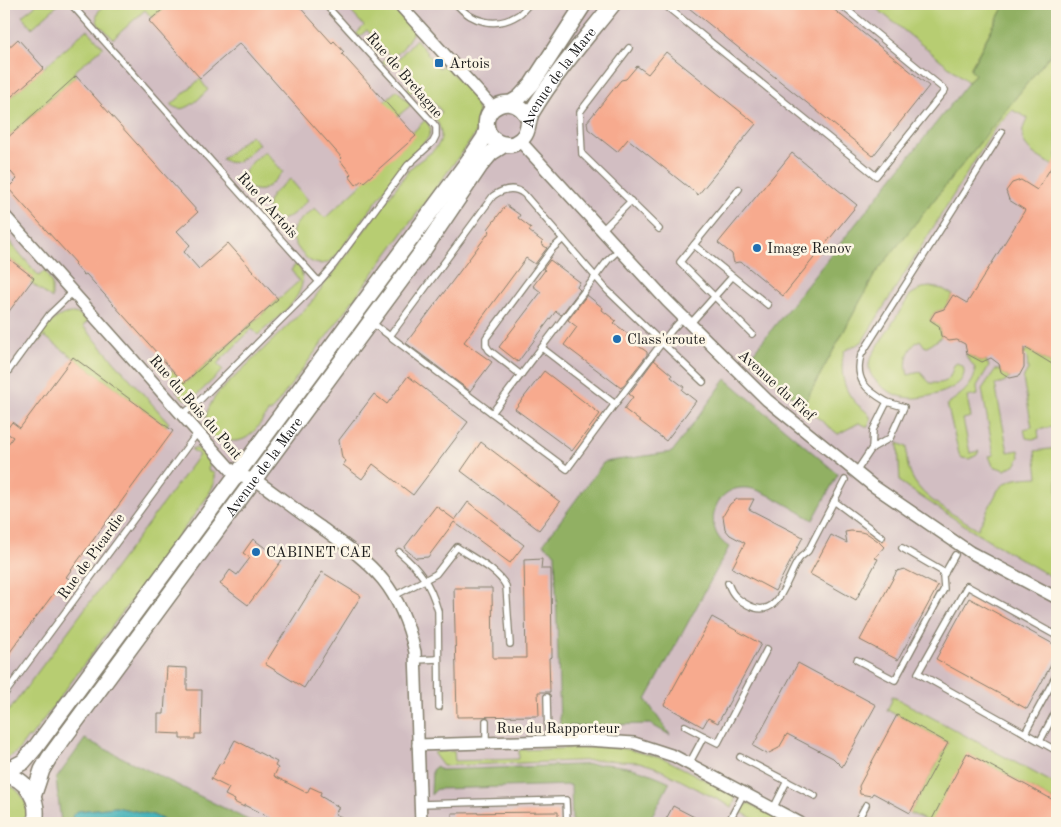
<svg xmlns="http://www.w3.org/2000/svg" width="1061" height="827" font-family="'Old Standard TT',serif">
  <rect width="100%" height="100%" fill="#fcf5e5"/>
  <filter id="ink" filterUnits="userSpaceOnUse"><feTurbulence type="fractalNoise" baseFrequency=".02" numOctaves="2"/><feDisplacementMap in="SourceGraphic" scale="10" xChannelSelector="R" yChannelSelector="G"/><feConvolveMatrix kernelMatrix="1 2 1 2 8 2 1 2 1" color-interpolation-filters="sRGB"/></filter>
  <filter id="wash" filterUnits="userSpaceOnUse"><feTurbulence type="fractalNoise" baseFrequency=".0096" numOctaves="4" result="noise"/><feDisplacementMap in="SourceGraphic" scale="20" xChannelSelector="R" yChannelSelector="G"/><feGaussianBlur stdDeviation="1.12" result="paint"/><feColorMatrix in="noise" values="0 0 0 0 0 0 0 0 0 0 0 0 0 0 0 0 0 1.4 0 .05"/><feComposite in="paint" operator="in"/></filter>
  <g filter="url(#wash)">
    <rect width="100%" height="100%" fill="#ecdfbc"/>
    <rect fill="#d2bec2" x="4" y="4" width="1053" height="819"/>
    <g fill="#b7cd72" stroke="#6a7447">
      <path d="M37,4H59L32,28L22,16Z"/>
      <path d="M105,4H169L152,18L145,10L113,39L103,28H101C93,19 97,11 105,4Z"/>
      <path d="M344,4H389L414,31L403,48L385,65L382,62L389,55L367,30L359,37L356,34L364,26Z"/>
      <path d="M871,4H1005L970,69L975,74L968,82Z"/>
      <path d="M86,30L89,31L103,47L101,49L74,72L76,76L4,141V103Z"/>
      <path d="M416,39L439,68L444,65C464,86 489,104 474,136L271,412L269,411C254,432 247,448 218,438L215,439C200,423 206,409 218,393L309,305L409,170C424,153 454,148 435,118L442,112L419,86L410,93L406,90L415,82L396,61Z"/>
      <path d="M1049,56L1057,61V168C1036,155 1011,146 1028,118L1012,110L995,128L862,342L844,351C840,369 842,389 856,403C861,409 869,411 871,420L868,427L859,423L838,434L803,406L875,274Z"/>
      <path d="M200,79L208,90C198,99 185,116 171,105Z"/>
      <path d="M397,90L411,105L398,116L376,109Z"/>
      <path d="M425,120L429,125L431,130L428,138L408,159L335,257C329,263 320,266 312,262C304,258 289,240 293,230C296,221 308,214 315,208L325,218L364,182Z"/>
      <path d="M251,135L259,144C248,153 237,170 222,159Z"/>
      <path d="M265,151L283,172C277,177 270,187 262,190C257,191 251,190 247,186C235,172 257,159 265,151Z"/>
      <path d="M480,158L289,426L286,423L317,373Z"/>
      <path d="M290,179L308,200C297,210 281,231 268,212C264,197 280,188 290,179Z"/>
      <path d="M4,235L39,276L45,270L52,284V299L30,282L33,277L4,255Z"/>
      <path d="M297,263C317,292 276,318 258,335L252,329L217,364L223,370L195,397L185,400L176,391L180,387L169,374L172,370L185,383L299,281L291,270Z"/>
      <path d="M930,287L943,289L953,295L944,309L935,312L930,320L939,326L941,336L938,340L925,347L920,340C908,347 904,361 908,375L920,372L930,383C949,384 949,380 954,365L957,363L963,366C972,389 925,399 910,398C897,397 885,391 876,381C869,374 867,366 871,357L910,295L922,288Z"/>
      <path d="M73,313L78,314L89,320L83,326L169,423L166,426L44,336L40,342L37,340C48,326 54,314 73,313Z"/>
      <path d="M1027,349L1057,367V426L1038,430L1039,438L1032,439L1026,438L1024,429L1032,427L1023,379L1028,370L1027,357L1024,354Z"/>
      <path d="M967,354L982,362L986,360L989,366L977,386L978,395L967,397L971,417L963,419L970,453L979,451L977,455L969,459L962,458L959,454L947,404C958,397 977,384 975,368L966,356Z"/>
      <path d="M995,370H1001V372L1010,378L1005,382L995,384L1008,452L1019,450L1020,457L1016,464L1005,470L993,466L989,456L994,455L982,389Z"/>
      <path d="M898,443L907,447C902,492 946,509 978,529L998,490C1009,477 1022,478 1038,477L1035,451L1057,448V580C1003,549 950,518 900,482Z"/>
      <path d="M195,448L203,451L210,466L208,468L209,472H214V484L208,496L30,738L28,737L17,752L4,760V710L8,712L199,455L191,449Z"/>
      <path d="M206,529L178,576L47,752L40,746Z"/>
      <path d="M892,696L1057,785V802L968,754L931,823L910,813L948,743L887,710L892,700L891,699Z"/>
      <path d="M603,747L626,749L665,759L734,795L735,801L732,807L655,767L639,762L600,760L443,766L434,754L435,752L454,751L455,761L519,759V750Z"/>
      <path d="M4,783C22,789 31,805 25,823H4Z"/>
      <path d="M749,803L786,823H761L739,811L742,806Z"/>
    </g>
    <g fill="#91b064" stroke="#566640">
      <path d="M1005,4H1057V41L1049,56L875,274L803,406L749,358L975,74L970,70Z"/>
      <path d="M726,379L838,474L813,520C797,511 764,489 747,488C713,485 701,530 729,547L646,700L670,735L650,724L560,726L555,553L543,544L604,462L672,452Z"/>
      <path d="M85,739L254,823H170L153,815L116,807L78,811L72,819L75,823H61L56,779Z"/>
      <path d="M604,764C631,766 646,771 670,782L648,823H572L571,785L437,789L431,795L432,770L437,766L440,770Z"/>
    </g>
    <path fill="#3fb0b7" stroke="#2e666a" d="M116,807L153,815L170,823H75L72,819L73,814L78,811Z"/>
    <g id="blocks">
      <g fill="#f7aa8e">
        <path d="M169,4H297L332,43L334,41L344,52L342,54L416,136L364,182L362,180L356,185L349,176L351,174L340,160L342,158L240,43L200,78L149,21Z"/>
        <path d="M684,4H827L929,86L873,156Z"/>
        <path d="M18,39L44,68L4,103V52Z"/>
        <path d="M666,52L756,124L698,195L628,139L617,152L588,129L587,122L621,80L626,79L637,66L648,74Z"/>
        <path d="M76,76L198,212L177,231L190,245L184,252L199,269L228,243L278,299L184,383L86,274L84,275L74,264L76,263L8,188L17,179L4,164V141Z"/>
        <path d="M792,153L857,205L783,296L744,264L739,262L734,263L732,254L718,243Z"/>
        <path d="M1057,158V367L1024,347V367L1019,376L1010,378L1001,372L999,364L991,358L982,362L967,354L965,344L957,340L949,341L941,336L939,326L930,320L935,312L944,309L953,295L967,303L1025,210L1009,200L1006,191L1012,183L1021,180L1037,190Z"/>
        <path d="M506,205L520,215L518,218L531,228L529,231L543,242L541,244L547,248L535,264L526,258L464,342L492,362L470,391L406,343L490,231L488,229Z"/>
        <path d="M4,255L34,278L4,318Z"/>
        <path d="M550,260L580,282L577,287L580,290L561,315L556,311L518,362L499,347L541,292L533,286L545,270L543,269Z"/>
        <path d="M587,295L603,308L602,310L616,321L614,323L628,334L626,337L647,352V355L621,388L564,345L577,327L568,320Z"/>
        <path d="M73,357L173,431L66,577L71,580L62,592L57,589L4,660V450L13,437L5,432L12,422L20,428Z"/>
        <path d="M654,360L672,375L671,377L684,387L682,390L696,401L666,441L624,409L633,397L629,394Z"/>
        <path d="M544,371L600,414L572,451L515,409Z"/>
        <path d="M408,376L468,422L413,495L373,464L362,479L343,465L346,461L342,458L339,440L374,394L387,404Z"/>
        <path d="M481,442L560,502L539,530L461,471Z"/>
        <path d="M737,499H754L749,509L803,537L775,591L732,568L745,543L730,535L725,529L723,516L730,504Z"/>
        <path d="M468,502L524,545L510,563L454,522L428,557L416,558L404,548L436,506L455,520Z"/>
        <path d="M851,531L861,532L868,534L878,541L884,547L875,558L878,559L856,600L810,574L831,535L847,543L845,532Z"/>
        <path d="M253,539L282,560L248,605L220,584L230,570L237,575L250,558L243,553Z"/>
        <path d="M542,559L541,569H551L552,657L549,658L550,692H538L539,716L457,717L454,588H492L493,658H526L524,560Z"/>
        <path d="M904,569L938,586L898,660L860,640L897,571Z"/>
        <path d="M322,572L361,596L304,688L265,664Z"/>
        <path d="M969,598L1057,646V654L1027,709L936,659Z"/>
        <path d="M712,617L761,644L718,723L708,718L703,727L664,705Z"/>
        <path d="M798,663L876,705L842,767L833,758L787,734L779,748L767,754L753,746Z"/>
        <path d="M167,667L187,668V690H202L201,734H195V739H180V734L158,733V714H164Z"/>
        <path d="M897,715L948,743L910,813L873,793L871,796L860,794L859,786Z"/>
        <path d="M235,740L277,762L275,766L278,768L274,776L307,793L310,787L321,792L320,796L339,807L335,814L354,823H281L244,805V807L234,802L235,800L225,795L229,788L211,779L220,763L222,764Z"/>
        <path d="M967,753L1057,802V823H930Z"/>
        <path d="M673,806L706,823H664Z"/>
        <path d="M558,812V823H452V813Z"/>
      </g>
    </g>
  </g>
  <g filter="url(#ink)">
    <use href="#blocks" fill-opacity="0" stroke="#847e6c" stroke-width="1"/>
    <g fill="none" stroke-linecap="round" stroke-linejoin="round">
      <defs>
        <g id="service">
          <path d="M71,4L319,282L197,403L183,414"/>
          <path d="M456,4C472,22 496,29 518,15C522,13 526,7 529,4"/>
          <path d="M668,4L666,6L876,176L945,90L840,4"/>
          <path d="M629,48L580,112L582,154L659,229"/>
          <path d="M739,189L680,262L752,334"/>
          <path d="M602,230L631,201"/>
          <path d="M694,245L768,305"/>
          <path d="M319,282L333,266L408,165L433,142L436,136V127L433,123L325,4"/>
          <path d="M371,322L492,413L608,260L620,249"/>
          <path d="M690,324L732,277"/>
          <path d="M390,336L493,196C503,189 514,186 524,194L607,290L703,382"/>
          <path d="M542,348L615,404L671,331L684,317"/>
          <path d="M521,375L489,350L486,345V338L552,249L563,239"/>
          <path d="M4,377L49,315L73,292"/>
          <path d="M492,413L567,469L615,404"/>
          <path d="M872,448L890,438L904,407L887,402"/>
          <path d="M856,472L872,448L873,430L887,402C866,390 854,380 861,355L1002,132"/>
          <path d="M834,501L882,537"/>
          <path d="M902,548L945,573"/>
          <path d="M399,552C420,570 430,583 438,611L439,707"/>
          <path d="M728,583C732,595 737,599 748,605C780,622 786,577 799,559C801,556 805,554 808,551L845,480"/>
          <path d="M394,596L436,574L457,547C471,557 498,570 506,586L510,644"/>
          <path d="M1057,636L967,586L918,673L1057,751"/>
          <path d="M416,660L438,659"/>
          <path d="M857,660L895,680L944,589L943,576L955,555"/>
          <path d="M4,695L198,432"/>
          <path d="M547,697L548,741"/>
          <path d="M486,721V743"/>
          <path d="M685,726L704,736L689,764"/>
          <path d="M1025,733L1057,674"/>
          <path d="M704,736L718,743L767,649"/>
          <path d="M1040,741L1057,709"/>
          <path d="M740,757L815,796"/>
          <path d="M420,804L566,800L567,823"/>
          <path d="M773,809L787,781"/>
          <path d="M728,823L744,793"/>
          <path d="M856,823L866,805"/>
        </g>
        <g id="minor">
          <path d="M399,4L493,108"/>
          <path d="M520,141L667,301L767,400L872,485L970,552L1057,598"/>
          <path d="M4,215L233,472L237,475L254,479C276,494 297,511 319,526C341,542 365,558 383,580C400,601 409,626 415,652L421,823"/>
          <path d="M418,745L587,740L634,743L674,756L800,823"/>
        </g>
        <g id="tertiary">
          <path d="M511,103L519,98L532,84L584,4"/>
          <path id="s1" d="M528,118C515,90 478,106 488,132C494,144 510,149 520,140C531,132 526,120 533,110C556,72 586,38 613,4"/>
          <path d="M4,772L23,762L35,748L472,156L484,138L487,129"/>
          <path d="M4,774C27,779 40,800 35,823"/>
          <path id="s2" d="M33,797L42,770L49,758L424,249L480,166L491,153L505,144"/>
        </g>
      </defs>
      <use href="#service" stroke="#847e6c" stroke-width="8"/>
      <use href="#minor" stroke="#847e6c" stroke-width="14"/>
      <use href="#tertiary" stroke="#847e6c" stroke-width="18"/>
      <use href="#service" stroke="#fff" stroke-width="5.5"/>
      <use href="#minor" stroke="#fff" stroke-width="11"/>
      <use href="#tertiary" stroke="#fff" stroke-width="15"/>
    </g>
  </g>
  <g fill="#1f6fb2" stroke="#fcf5e5" stroke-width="2">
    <rect x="434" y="58" width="10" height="10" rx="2.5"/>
    <circle cx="757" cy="248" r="5"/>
    <circle cx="617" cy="339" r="5"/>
    <circle cx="256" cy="552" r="5"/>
  </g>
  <g text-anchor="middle" stroke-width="5" stroke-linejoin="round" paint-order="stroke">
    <g font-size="15" fill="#1c1c1c" stroke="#fcf5e5" text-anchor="start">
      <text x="449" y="68">Artois</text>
      <text x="767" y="253">Image Renov</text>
      <text x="627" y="344">Class'croute</text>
      <text x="266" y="557">CABINET CAE</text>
    </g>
    <g font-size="15" fill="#1c1c1c" stroke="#fcf5e5">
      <text transform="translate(405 75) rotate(49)" y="5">Rue de Bretagne</text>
      <text dy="5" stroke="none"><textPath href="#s1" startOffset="180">Avenue de la Mare</textPath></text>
      <text transform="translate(268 205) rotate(48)" y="5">Rue d'Artois</text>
      <text transform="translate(777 385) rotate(42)" y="5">Avenue du Fief</text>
      <text transform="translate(196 407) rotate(49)" y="5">Rue du Bois du Pont</text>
      <text dy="5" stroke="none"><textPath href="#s2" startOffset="404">Avenue de la Mare</textPath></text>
      <text transform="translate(91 556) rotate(-54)" y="5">Rue de Picardie</text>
      <text x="558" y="733">Rue du Rapporteur</text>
    </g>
  </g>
  <rect width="1061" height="827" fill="none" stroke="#fcf5e5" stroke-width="20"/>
</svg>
